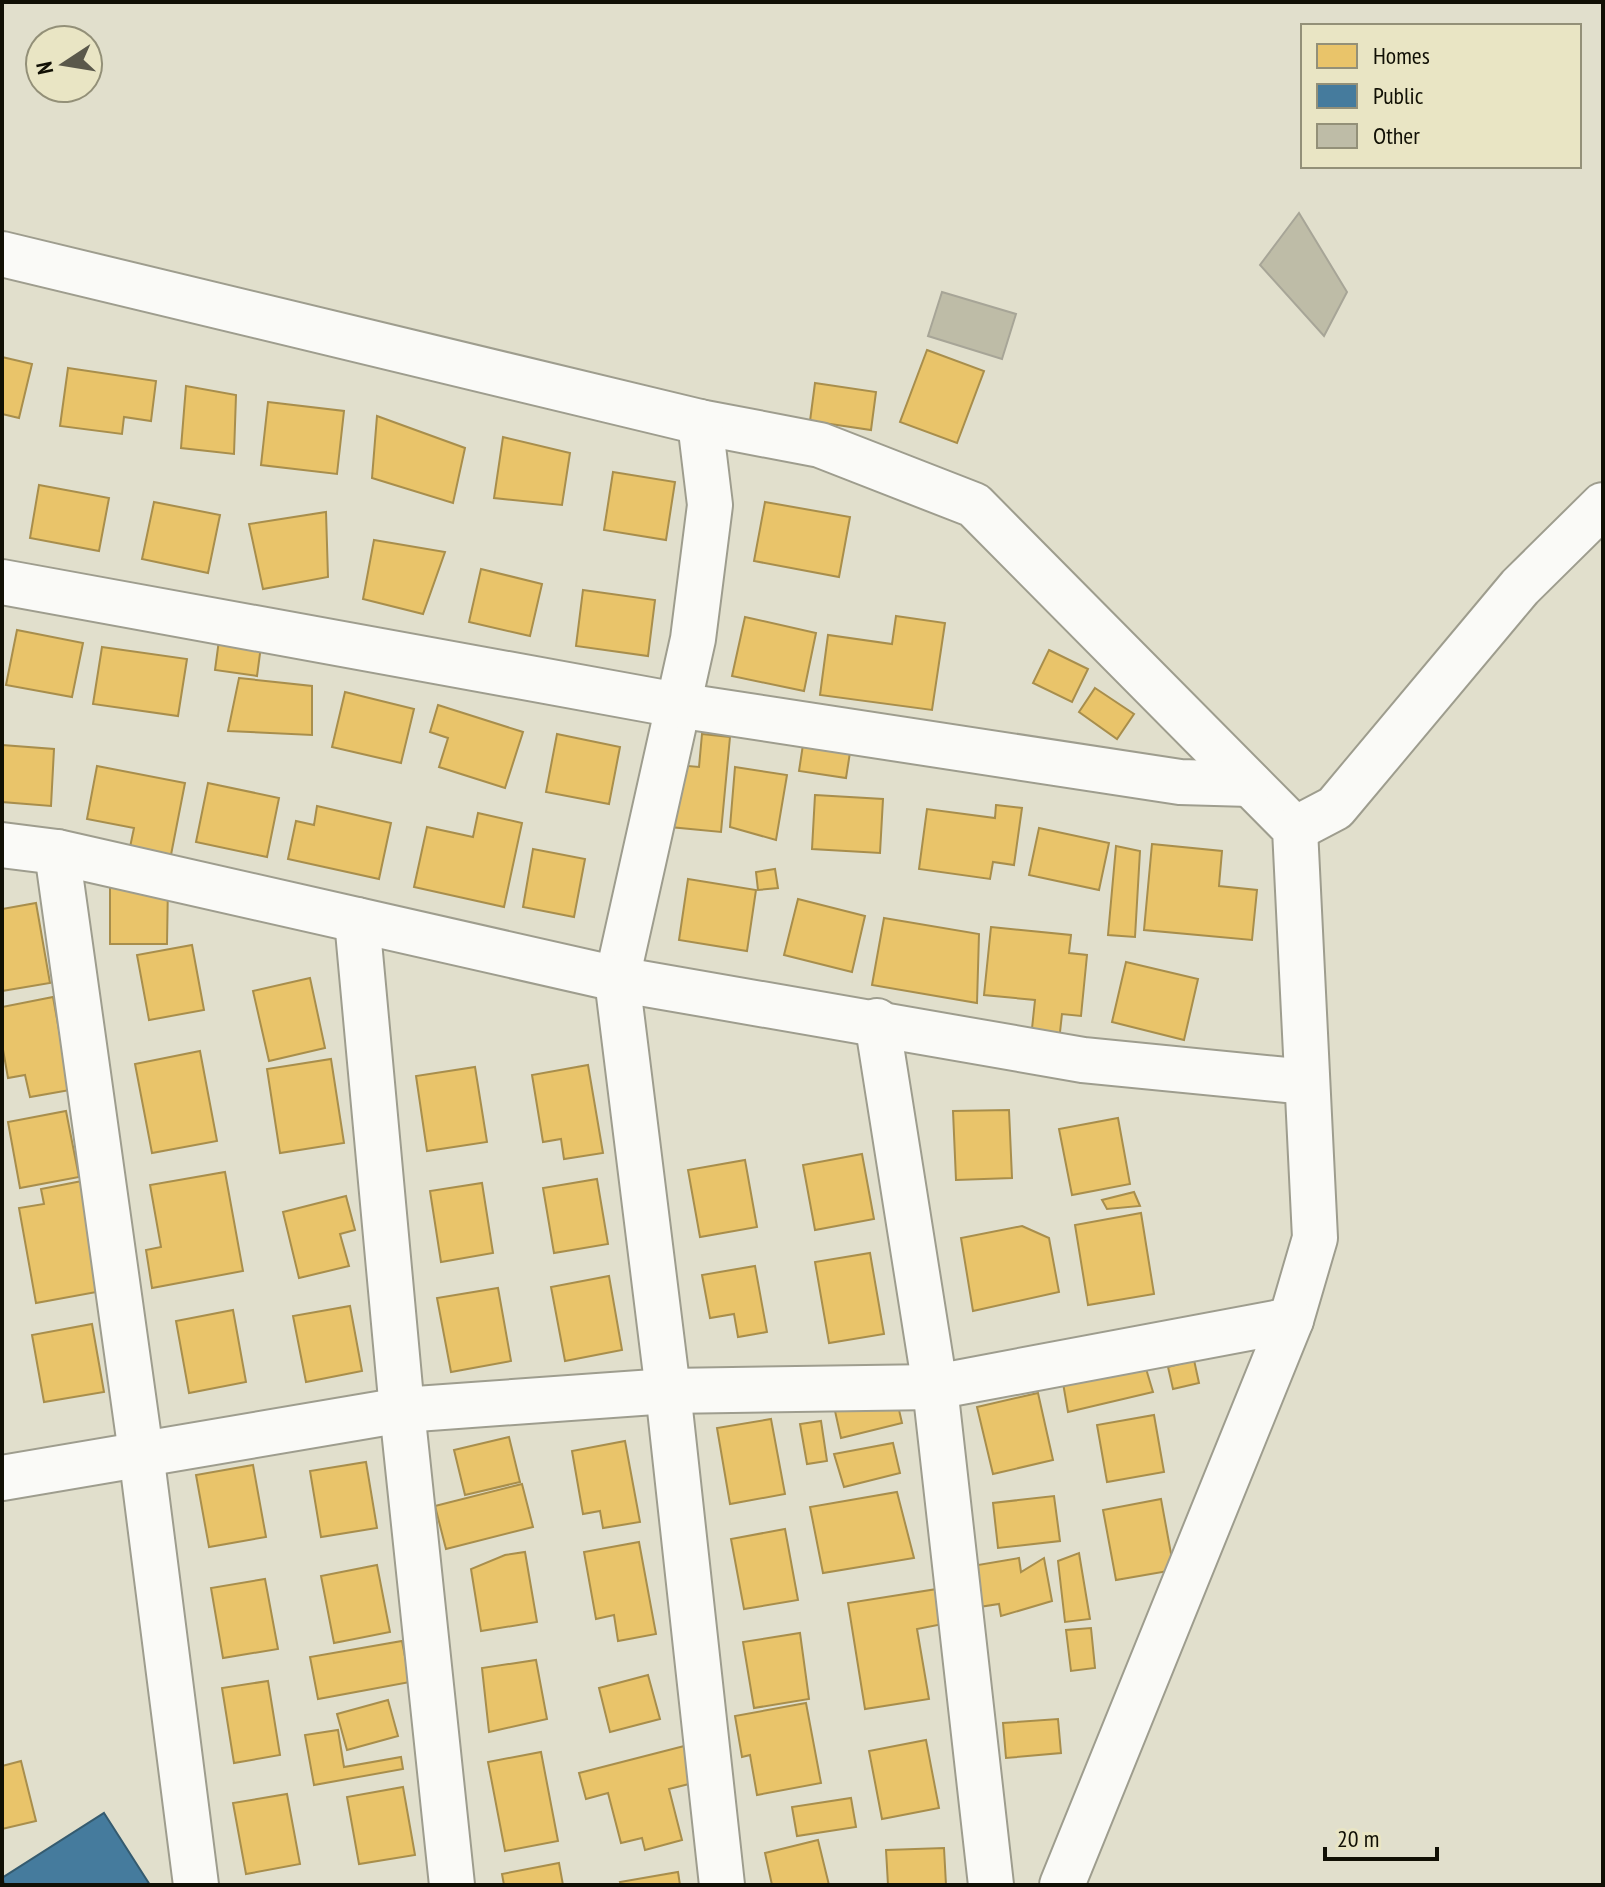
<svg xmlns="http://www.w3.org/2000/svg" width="1605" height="1887" font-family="'PT Sans Narrow',sans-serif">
  <rect width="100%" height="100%" fill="#e1dfcc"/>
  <g fill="#e9c46a" stroke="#a88e4c" stroke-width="2">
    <path d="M927,350L984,371L957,443L900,422Z"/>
    <path d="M2,357L32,364L19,418L2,414Z"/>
    <path d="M68,368L156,381L151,421L124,417L122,434L60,426Z"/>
    <path d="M815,383L876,392L871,430L810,421Z"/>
    <path d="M186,386L236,395L234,454L181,448Z"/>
    <path d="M268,402L344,411L337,474L261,465Z"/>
    <path d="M377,416L465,448L453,503L372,478Z"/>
    <path d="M503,437L570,453L562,505L494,498Z"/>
    <path d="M613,472L675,482L666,540L604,530Z"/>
    <path d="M39,485L109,498L99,551L30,538Z"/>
    <path d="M154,502L220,515L208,573L142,559Z"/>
    <path d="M765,502L850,517L839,577L754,561Z"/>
    <path d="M326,512L328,577L263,589L249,524Z"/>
    <path d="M374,540L445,552L423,614L363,599Z"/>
    <path d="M481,569L542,584L530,636L469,622Z"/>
    <path d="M583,590L655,600L648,656L576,646Z"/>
    <path d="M896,616L945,623L932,710L820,695L828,635L892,644Z"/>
    <path d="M745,617L816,633L804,691L732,676Z"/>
    <path d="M17,630L83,643L72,697L6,685Z"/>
    <path d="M219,640L261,646L257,676L215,670Z"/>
    <path d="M102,647L187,659L178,716L93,704Z"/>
    <path d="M1049,650L1088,669L1072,702L1033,683Z"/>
    <path d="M239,678L312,686V735L228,731Z"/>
    <path d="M1095,688L1134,714L1117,739L1079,712Z"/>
    <path d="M345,692L414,709L401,763L332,747Z"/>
    <path d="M438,705L523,732L505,788L439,767L448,738L430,732Z"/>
    <path d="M557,734L620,747L609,804L546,792Z"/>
    <path d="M702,734L730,737L721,832L670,827L677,765L699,767Z"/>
    <path d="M804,738L851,746L846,778L799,771Z"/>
    <path d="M2,745L54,749L51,806L2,802Z"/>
    <path d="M97,766L185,783L170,860L129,852L134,828L87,819Z"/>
    <path d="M735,767L787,775L776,840L730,827Z"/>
    <path d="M208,783L279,798L267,857L196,842Z"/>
    <path d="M815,795L883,799L880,853L812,849Z"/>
    <path d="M996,805L1022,808L1014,865L993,862L990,879L919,869L927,809L995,818Z"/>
    <path d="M317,806L391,823L379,879L288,859L296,821L314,825Z"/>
    <path d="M478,813L522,823L504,907L414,887L427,827L473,837Z"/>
    <path d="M1039,828L1109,843L1099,890L1029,875Z"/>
    <path d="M1152,844L1222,851L1219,886L1257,890L1252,940L1144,930Z"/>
    <path d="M1116,846L1140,851L1135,937L1108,935Z"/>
    <path d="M533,849L585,859L574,917L523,907Z"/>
    <path d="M775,869L778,888L758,890L756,872Z"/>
    <path d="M688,879L756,890L747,951L679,940Z"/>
    <path d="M110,882L168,883L167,944H110Z"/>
    <path d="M798,899L865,916L852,972L784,955Z"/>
    <path d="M36,903L50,983L2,991V909Z"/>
    <path d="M884,918L979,934L977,1003L872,985Z"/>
    <path d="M991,927L1071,935L1069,953L1087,955L1081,1016L1062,1014L1059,1041L1031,1038L1035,1000L984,995Z"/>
    <path d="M192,945L204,1010L149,1020L137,955Z"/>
    <path d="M1126,962L1198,979L1184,1040L1112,1022Z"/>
    <path d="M310,978L325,1048L269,1061L253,991Z"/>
    <path d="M53,997L70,1090L30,1097L25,1075L8,1078L2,1044V1007Z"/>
    <path d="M200,1051L217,1141L152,1153L135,1064Z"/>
    <path d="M331,1059L344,1143L280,1153L267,1069Z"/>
    <path d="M588,1065L603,1153L564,1159L561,1139L543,1142L532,1075Z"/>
    <path d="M475,1067L487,1142L427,1151L416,1076Z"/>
    <path d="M1009,1110L1012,1178L956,1180L953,1111Z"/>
    <path d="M66,1111L79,1177L20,1188L8,1122Z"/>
    <path d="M1118,1118L1130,1184L1072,1195L1059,1129Z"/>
    <path d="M862,1154L874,1219L815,1230L803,1165Z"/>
    <path d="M745,1160L757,1227L700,1237L688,1170Z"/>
    <path d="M225,1172L243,1271L152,1288L146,1250L161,1247L150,1185Z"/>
    <path d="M597,1179L608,1244L554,1253L543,1188Z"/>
    <path d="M82,1181L102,1291L36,1303L19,1208L44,1204L41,1189Z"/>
    <path d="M482,1183L493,1253L441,1262L430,1191Z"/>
    <path d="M1134,1192L1140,1206L1107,1209L1102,1200Z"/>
    <path d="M346,1196L355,1230L340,1234L349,1266L299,1278L283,1212Z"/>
    <path d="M1141,1213L1154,1294L1088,1305L1075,1225Z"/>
    <path d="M1022,1226L1049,1238L1059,1292L973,1311L961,1238Z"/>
    <path d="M870,1253L884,1334L829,1343L815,1262Z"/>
    <path d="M755,1266L767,1332L738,1337L734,1314L710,1318L702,1275Z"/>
    <path d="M609,1276L622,1350L565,1361L551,1287Z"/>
    <path d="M498,1288L511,1361L451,1372L437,1298Z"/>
    <path d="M350,1306L362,1371L306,1382L293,1316Z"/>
    <path d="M233,1310L246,1382L189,1393L176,1321Z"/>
    <path d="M92,1324L104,1392L44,1402L32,1335Z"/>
    <path d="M1194,1360L1199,1383L1173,1389L1168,1367Z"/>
    <path d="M1144,1362L1153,1392L1068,1412L1063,1383Z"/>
    <path d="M894,1388L902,1423L841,1438L831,1393Z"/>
    <path d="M1038,1393L1053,1460L993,1474L977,1407Z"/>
    <path d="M1154,1415L1164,1472L1107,1482L1097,1425Z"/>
    <path d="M771,1419L785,1494L730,1504L717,1428Z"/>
    <path d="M821,1421L827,1461L807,1464L800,1424Z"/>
    <path d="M509,1437L520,1482L465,1495L454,1450Z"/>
    <path d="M625,1441L640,1522L603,1528L600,1511L583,1514L572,1451Z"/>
    <path d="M893,1443L900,1473L844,1487L834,1454Z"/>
    <path d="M366,1462L377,1528L321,1537L310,1471Z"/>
    <path d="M253,1465L266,1537L209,1547L196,1475Z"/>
    <path d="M522,1484L533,1527L446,1549L435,1506Z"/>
    <path d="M897,1492L914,1558L823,1573L810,1507Z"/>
    <path d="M1054,1496L1060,1541L998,1548L993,1503Z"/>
    <path d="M1161,1499L1174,1570L1116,1580L1103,1510Z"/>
    <path d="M785,1529L798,1600L744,1609L731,1539Z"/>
    <path d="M639,1542L656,1634L618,1641L614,1615L596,1619L584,1552Z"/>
    <path d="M525,1552L537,1622L481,1631L471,1569L505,1555Z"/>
    <path d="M1079,1553L1090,1619L1065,1622L1058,1561Z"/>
    <path d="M1019,1558L1021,1572L1044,1558L1052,1601L1001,1616L999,1604L979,1607L972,1566Z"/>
    <path d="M377,1565L390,1632L334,1643L321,1576Z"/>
    <path d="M265,1579L278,1649L223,1658L211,1588Z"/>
    <path d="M937,1589L943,1624L917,1629L929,1699L865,1709L848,1603Z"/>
    <path d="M1091,1628L1095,1668L1071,1671L1066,1630Z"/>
    <path d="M800,1633L809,1699L754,1708L743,1642Z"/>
    <path d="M402,1641L410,1682L318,1699L310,1657Z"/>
    <path d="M536,1660L547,1719L489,1732L482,1668Z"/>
    <path d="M648,1675L660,1719L610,1732L599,1688Z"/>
    <path d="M268,1681L280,1755L234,1763L222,1688Z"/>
    <path d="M388,1700L398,1736L347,1750L337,1714Z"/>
    <path d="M806,1703L821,1783L757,1795L750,1755L742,1757L735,1716Z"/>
    <path d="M1058,1719L1061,1753L1006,1758L1003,1723Z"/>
    <path d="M338,1730L344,1767L401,1757L403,1769L314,1785L305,1735Z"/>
    <path d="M926,1740L939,1808L882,1819L869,1751Z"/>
    <path d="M692,1744L701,1781L669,1789L682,1840L645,1850L642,1838L621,1843L608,1793L586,1799L579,1773Z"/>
    <path d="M541,1752L558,1841L505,1851L488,1762Z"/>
    <path d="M21,1761L36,1821L2,1829V1766Z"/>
    <path d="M403,1787L415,1855L359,1864L347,1797Z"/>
    <path d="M287,1794L300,1864L246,1874L233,1803Z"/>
    <path d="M851,1798L856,1827L797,1836L792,1807Z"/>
    <path d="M818,1840L829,1885H772L765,1853Z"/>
    <path d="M944,1848L946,1885H888L886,1850Z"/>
    <path d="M559,1863L563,1885H504L502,1874Z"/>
    <path d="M678,1872L680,1885H621L620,1882Z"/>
  </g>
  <path fill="#457b9d" stroke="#355b6f" stroke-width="2" d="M104,1813L150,1885H5L2,1878Z"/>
  <g fill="#bebca7" stroke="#a7a597" stroke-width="2">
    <path d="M1299,213L1347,292L1324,336L1260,265Z"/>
    <path d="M942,292L1016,314L1002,359L928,336Z"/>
  </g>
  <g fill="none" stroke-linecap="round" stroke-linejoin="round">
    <defs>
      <g id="minor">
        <path d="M2,254L700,422L820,445L974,505L1295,829L1315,1238L1291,1320L1062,1885"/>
        <path d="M700,422L710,505L693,639L617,979L668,1391L722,1885"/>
        <path d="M2,582L677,705L1180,782L1250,784"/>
        <path d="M2,845L57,852L617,979L1083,1060L1307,1082"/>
        <path d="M57,852L141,1453L196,1885"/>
        <path d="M357,920L402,1410L452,1885"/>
        <path d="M877,1021L935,1387L991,1885"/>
        <path d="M2,1478L402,1410L668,1391L935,1387L1291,1320"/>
      </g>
      <path id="tertiary" d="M1295,829L1335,808L1520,587L1603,505"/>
    </defs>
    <use href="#minor" stroke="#9e9d8e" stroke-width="48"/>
    <use href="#tertiary" stroke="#9e9d8e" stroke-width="48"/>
    <use href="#minor" stroke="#fafaf7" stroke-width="44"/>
    <use href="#tertiary" stroke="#fafaf7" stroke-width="44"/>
  </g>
  <rect width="1605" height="1887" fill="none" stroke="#111005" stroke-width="8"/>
  <rect x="1301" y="24" width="280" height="144" fill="#e9e5c4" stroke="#939078" stroke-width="2"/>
  <rect x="1317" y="44" width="40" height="24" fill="#e9c46a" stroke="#939078" stroke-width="2"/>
  <text x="1373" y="64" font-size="24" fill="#111005">Homes</text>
  <rect x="1317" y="84" width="40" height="24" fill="#457b9d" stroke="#939078" stroke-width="2"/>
  <text x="1373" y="104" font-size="24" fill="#111005">Public</text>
  <rect x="1317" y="124" width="40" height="24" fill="#bebca7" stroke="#939078" stroke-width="2"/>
  <text x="1373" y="144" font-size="24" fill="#111005">Other</text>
  <g transform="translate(64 64) rotate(258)"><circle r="38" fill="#e9e5c4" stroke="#939078" stroke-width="2"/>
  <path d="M0-6L14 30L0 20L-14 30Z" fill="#5a584b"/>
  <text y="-12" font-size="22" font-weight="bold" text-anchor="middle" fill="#111005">N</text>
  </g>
  <path d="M1325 1847v12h112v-12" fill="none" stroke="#111005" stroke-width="4"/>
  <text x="1337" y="1847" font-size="24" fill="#111005" stroke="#e9e5c4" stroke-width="6" paint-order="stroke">20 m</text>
</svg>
